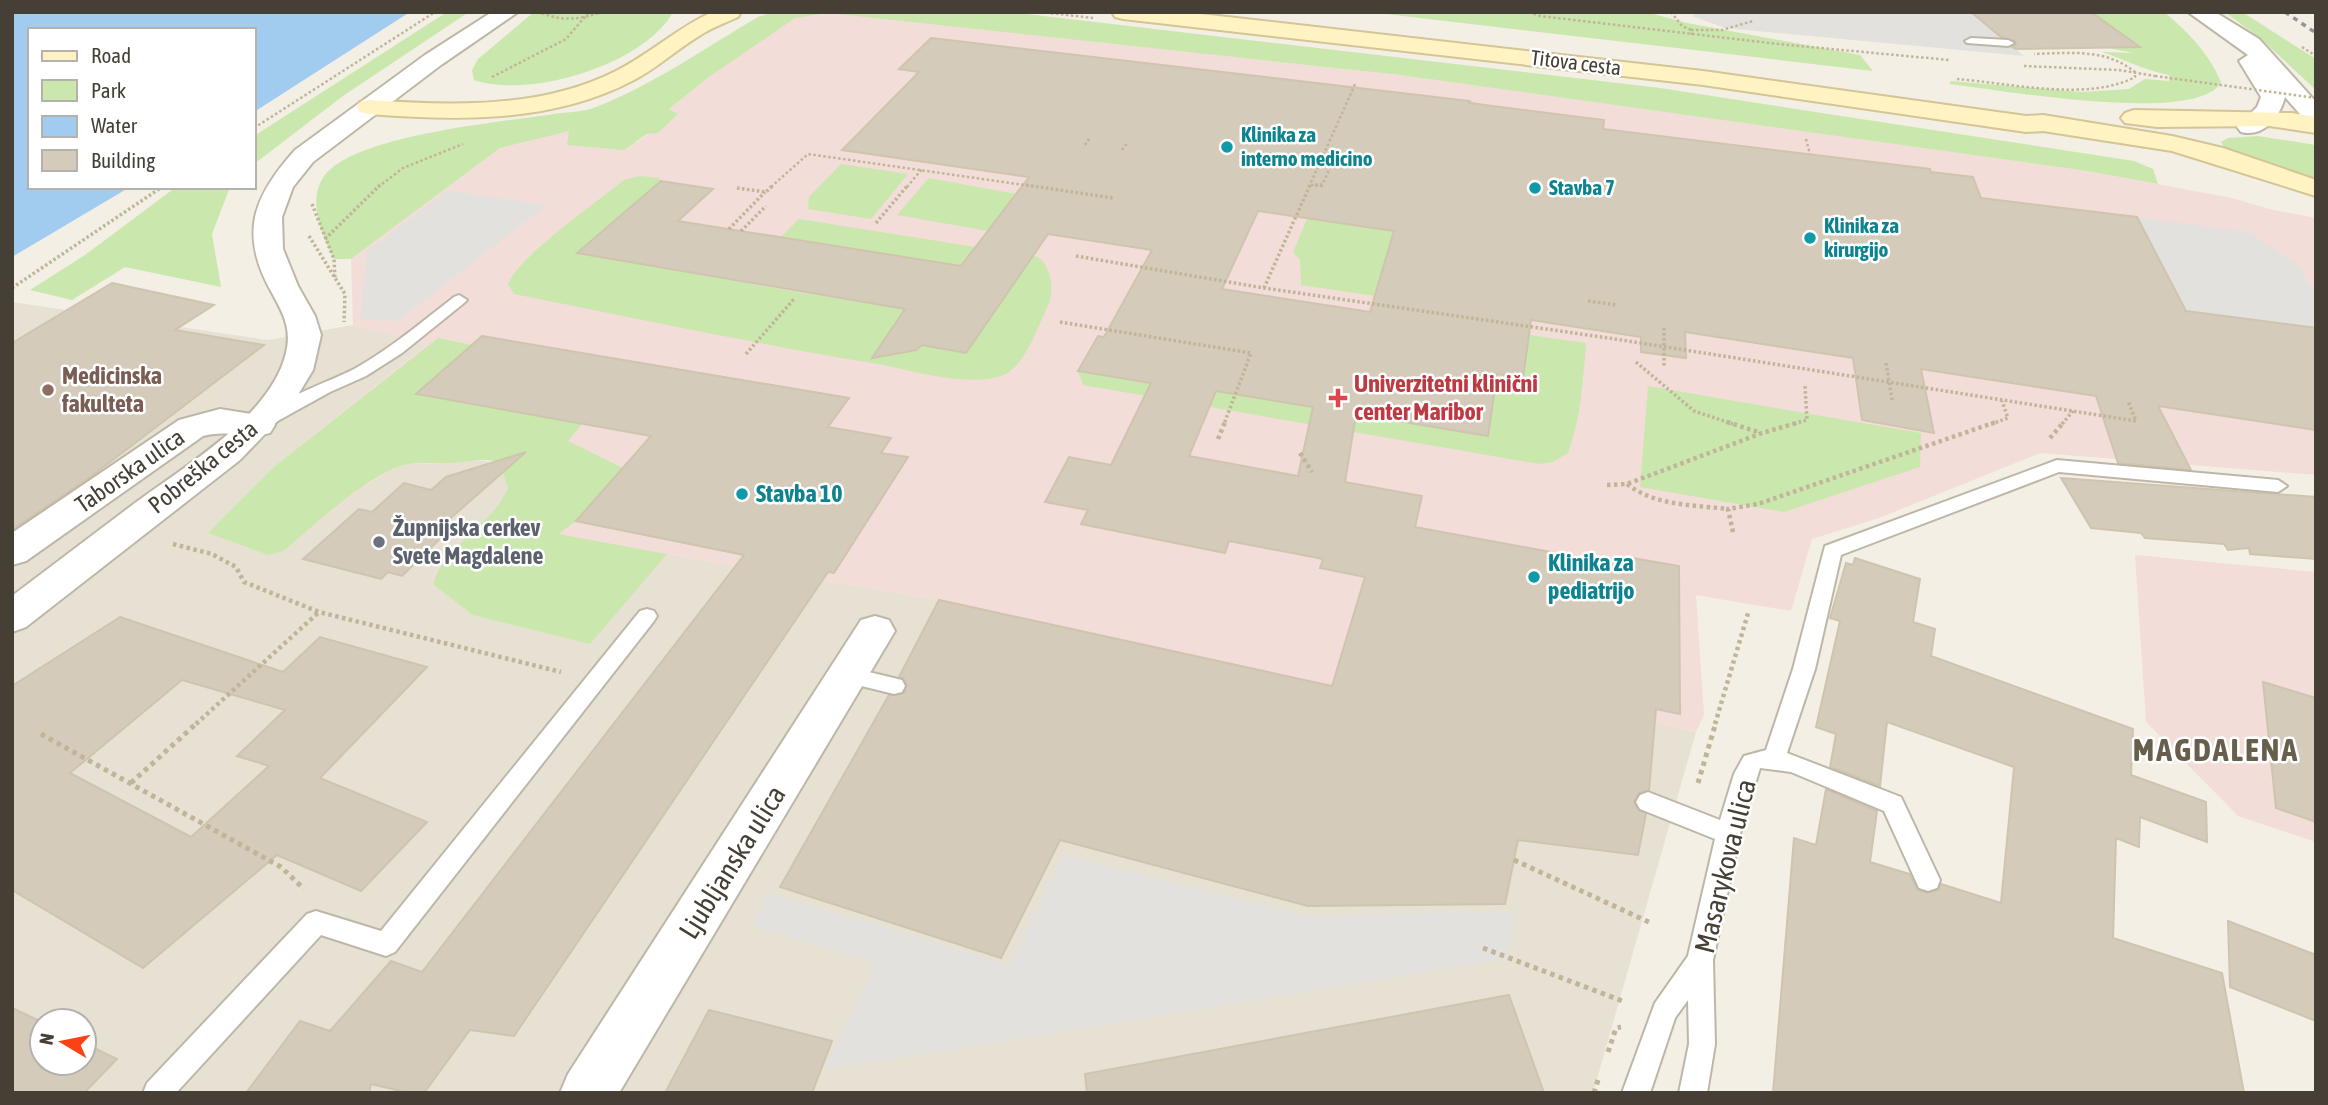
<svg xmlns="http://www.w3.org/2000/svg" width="2328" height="1105" font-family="'Asap Condensed',sans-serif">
  <rect width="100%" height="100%" fill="#f3efe5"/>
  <path fill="#e7e1d3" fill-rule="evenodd" d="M12,302L268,340L353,325L428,344L275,466L366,485L391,470L406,464L454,463L470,459L500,463L508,489L499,506L442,563L433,576L667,554L939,600L1332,685L1361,589L1560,701L1696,732L1593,1093H12ZM42,1021H84V1063H42Z"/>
  <g fill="#f3ddd8">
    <path d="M839,13L1400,75L1618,105L2087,171L2232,198L2269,209L2316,218V475L2040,453L1879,518L1812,539L1791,611L1696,595L1704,715L1696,732L1560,701L1362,589L1332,686L939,600L667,554L590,644L473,615L434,585L433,576L442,563L499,506L508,489L500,463L493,460L470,459L454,463L406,464L391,470L366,485L283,551L268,555L208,533L275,466L427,345L353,325L351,259L500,148L570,130L568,145L637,142L678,114L668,110L709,77L795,17Z"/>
    <path d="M2135,555L2316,572V842L2238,816L2146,722Z"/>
  </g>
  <g fill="#cae7ad">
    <path d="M447,12H469L343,96L254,164V136Z"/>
    <path d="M534,12H673C644,65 528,99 474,80L472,70L478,59Z"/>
    <path d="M773,12H1009L1660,88L2134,161L2153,169L2158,184L2087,171L1400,75L829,13L795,18L709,77L669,109L678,114L658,133L647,134L624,150L567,145L569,131L500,148L351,259H334C323,236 307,203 323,178C350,135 504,122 554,114C568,112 583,112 596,107C653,85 705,48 758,17Z"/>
    <path d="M1369,12H1646L1687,23L1860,55L1873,71Z"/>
    <path d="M2091,12H2164C2188,32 2209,53 2221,82C2199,126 1995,89 1949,84L1951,81L2082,92L2129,89L2145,79L2169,81V75C2145,70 2125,60 2102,52L2134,53L2108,48L2139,46Z"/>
    <path d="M2225,12H2242L2316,59V90L2260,38Z"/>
    <path d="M1470,101L1491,106L1457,252L1391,242L1375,296L1301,285L1300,260L1293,252L1307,219L1435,236Z"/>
    <path d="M2258,136L2316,145V180L2286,173L2224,147L2221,142L2228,138Z"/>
    <path d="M841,164L908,174L871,219L808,209L809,197Z"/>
    <path d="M640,176L659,178L661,181L578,253L802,293L914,310L902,328H893L888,334L916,350L922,345L966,353L1019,276L781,237L799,219L1038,257C1053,268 1055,294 1046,310C1036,331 1023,371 998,377C961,386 915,371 878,364C756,344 635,318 514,294L508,284C519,256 597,202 624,180Z"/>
    <path d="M929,178L1016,194L988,231L897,215Z"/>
    <path d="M176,187H230L212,234L221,287L125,267L72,300L30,290L85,255Z"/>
    <path d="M1425,320L1586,343C1583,380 1581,418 1568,453L1553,462L1539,464L1083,385L1078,371L1215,394L1230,358L1250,397L1488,436L1493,401Z"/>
    <path d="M438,338L472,345L417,395L582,424L568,441L623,468L576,521L558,534L667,554L590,644L473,615L434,585C433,562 481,527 496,508C501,503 504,495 508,489L500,463C483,456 468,462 452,463C437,464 422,462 408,464C372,470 313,527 283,551L268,555L208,533L275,466Z"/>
    <path d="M1648,386L1921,433L1920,467L1784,512L1640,487Z"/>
  </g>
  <g fill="#e3e1dd">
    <path d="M1699,12H1971L2024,56L1725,28L1692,16Z"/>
    <path d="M448,190L547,205L398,321L360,319L367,251Z"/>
    <path d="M2137,217L2249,232L2296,263L2316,293V328L2186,311Z"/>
    <path d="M1063,855L1306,916L1515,911L1508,959L823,1070L876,963L751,926L768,893L1010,965Z"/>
  </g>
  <path fill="#a1ccf0" d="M12,12H410L254,112V30H30V187H130L12,257Z"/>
  <g fill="#d4cbba" stroke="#cfc4ae" stroke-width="2" fill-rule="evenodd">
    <path d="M1971,12H2091L2140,47L2016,49L2012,47L2016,44L2015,41L2001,37Z"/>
    <path d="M931,38L1470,101L1469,103L1604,120L1603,129L1930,169L1931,172L1973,177L1981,198L2137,217L2186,311L2316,328V430L2158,406L2191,470L2118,463L2096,396L1921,369L1934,433L1862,420L1853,358L1685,332L1686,358L1641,352V337L1531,320L1523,378L1497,374L1488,436L1356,414L1345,482L1422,496L1415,527L1594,560V558L1627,564V557L1679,566L1680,714L1656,709L1649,790L1639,793L1634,801L1638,810L1646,814L1638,855L1518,840L1505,904L1308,906L1060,840L1001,958L780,887L889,695L904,693L907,685L904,679L899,677L939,600L1332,686L1365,577L1320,568L1323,559L1229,541L1225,553L1081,524L1088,510L1045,502L1069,457L1111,465L1151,383L1078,371L1098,336L1104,337L1152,250L1048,234L966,353L922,345L916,350L872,358L905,309L577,253L661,181L713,189L678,221L961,266L1029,177L842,150L919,72L899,69ZM1258,211L1394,231L1370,312L1222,289ZM1216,391L1313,407L1298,476L1189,456Z"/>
    <path d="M112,283L214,305L175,330L264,345L93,475L12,530V343Z"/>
    <path d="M482,336L849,398L828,427L891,438L881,453L908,457L834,573L828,572L514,1036L470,1030L424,1093H409L371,1084L369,1093H246L300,1021L330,1031L391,961L422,972L744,555L576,521L651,436L416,394Z"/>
    <path d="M526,452L445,523L454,525L402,576L388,572L381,579L303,559L359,509L372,512L404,483L431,490L446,477Z"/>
    <path d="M2061,478L2316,497V559L2250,554L2249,548L2228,550L2224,544L2145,538L2141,533L2091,528Z"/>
    <path d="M1855,558L1920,579L1913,622L1935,629L1931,656L2133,729L2131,775L2206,802L2207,842L2140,817L2139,847L2116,838L2113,938L2222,973L2244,1093H1773L1794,838L1816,845L1826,789L1877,811L1870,862L1910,874L1917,889L1927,893L1938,890L1941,884L2001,903L2014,767L1887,722L1880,786L1830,767L1836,734L1816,727L1840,621L1830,618L1846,563L1853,565Z"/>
    <path d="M120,617L283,672L320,637L427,667L320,778L427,822L361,891L277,855L143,968L12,890V686ZM182,680L285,710L237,756L269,766L191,837L70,773Z"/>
    <path d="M2263,682L2316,698V822L2276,808Z"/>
    <path d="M2228,921L2316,955V1021L2230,987Z"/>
    <path d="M1509,995L1544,1093H1087L1085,1074Z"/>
    <path d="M12,1008L42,1022V1063H84V1043L117,1059L84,1093H12Z"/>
    <path d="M709,1010L832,1041L812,1093H665Z"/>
  </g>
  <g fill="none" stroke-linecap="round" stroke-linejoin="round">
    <defs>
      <g id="service">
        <path d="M1971,38L2008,40L2014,43L2008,46L1967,43L1965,41Z"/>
        <path d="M459,295L467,300L464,303L402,353L366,376L330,392L274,423L268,424L259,419C275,399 333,381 356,368C391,348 422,322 454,297Z"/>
        <path d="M2057,460L2278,480L2287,486L2278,492L2059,472L1841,555L1815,669L1787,753L1901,797L1940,880L1937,888L1928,891L1919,888L1884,811L1791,772L1760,768L1740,834L1713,960L1715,1044L1707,1093H1679L1689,1044L1688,1000L1675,1018L1650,1093H1622L1655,1003L1688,956L1715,839L1640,809L1636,802L1640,795L1648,792L1720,820L1734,774L1744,756L1766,750L1793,669L1825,546Z"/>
        <path d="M647,609L654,611L657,616L654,621L395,952L386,956L321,935L176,1093H143L147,1083L307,914L316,911L381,931L640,611Z"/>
        <path d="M848,667L902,680L905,686L902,692L894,694L841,681L837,675L841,669Z"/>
      </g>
      <g id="minor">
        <path d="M2188,12H2215L2259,39L2316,102V124L2307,122L2285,97C2280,117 2263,138 2241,132L2237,127L2257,107L2261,97L2239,61L2248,55Z"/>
        <path d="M220,409L270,417L275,425L270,433C246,439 229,429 203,436L26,561L12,565V533L179,420Z"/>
        <path d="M875,616L889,620L895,631L619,1093H560L568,1074L861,620Z"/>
      </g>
      <path id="tertiary" d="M492,12H518L441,65L313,162L293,187L282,217L283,249L298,286L315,316L321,335L313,370L290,408L240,460L26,627L12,632V596C53,565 94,534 135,503C185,466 271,416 286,353C292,329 283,313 272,293C239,235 252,198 295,150L425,55Z"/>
      <g id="secondary">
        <path d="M712,12H741L738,17C725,23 711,28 699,36C676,50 656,69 632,81C552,123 457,121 369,114L360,112L357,107L360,102L369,100C451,106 541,109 616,71C650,54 677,28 712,12Z"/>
        <path d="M1112,12H1183L1703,71L2026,116L2043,115L2172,136L2223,148L2316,180V196L2172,151L2043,131L2026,132L1703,85L1123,19L1115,17Z"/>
        <path d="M2134,110L2292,113L2316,117V133L2269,126L2157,127L2125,123L2121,118L2125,113Z"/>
      </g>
    </defs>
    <use href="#service" stroke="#beb7a8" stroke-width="4"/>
    <use href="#minor" stroke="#beb7a8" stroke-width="4"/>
    <use href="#tertiary" stroke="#beb7a8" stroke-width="4"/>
    <use href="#secondary" stroke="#d3c595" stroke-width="4"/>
    <g stroke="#c0b499" stroke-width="2.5" stroke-dasharray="2.5 2.5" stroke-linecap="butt">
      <path d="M1041,12L1093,18"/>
      <path d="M1529,12L1540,16L1778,44L1949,60"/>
      <path d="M1671,12L1682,26L1691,30"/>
      <path d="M542,13C563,22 581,19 602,12"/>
      <path d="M1692,35L1691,30H1722L1753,21"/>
      <path d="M2302,47L2316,56"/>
      <path d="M2024,66L2119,70L2155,76"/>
      <path d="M492,77L566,39L589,12"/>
      <path d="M1957,79C2009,83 2088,102 2135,77V72C2105,48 2070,53 2034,54"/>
      <path d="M254,128L435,12"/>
      <path d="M1806,139L1810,154"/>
      <path d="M1085,145L1090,137"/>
      <path d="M1122,150L1128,142"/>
      <path d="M1311,185L1322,186L1331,165L1336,166"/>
      <path d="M378,187L403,168L463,144"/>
      <path d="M771,187L808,154L1038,187"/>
      <path d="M907,187L922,169"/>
      <path d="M1309,187L1356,82"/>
    </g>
    <g stroke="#c0b499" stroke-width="3.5" stroke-dasharray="2.5 2.5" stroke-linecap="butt">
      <path d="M1026,185L1113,198"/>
      <path d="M1315,185H1322"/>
      <path d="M737,188L766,192L773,185"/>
      <path d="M312,204L334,259L335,279"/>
      <path d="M876,223L908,185"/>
      <path d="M729,229L765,192"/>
      <path d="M741,231L766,206"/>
      <path d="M309,236L345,294L344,322"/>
      <path d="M325,239L380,185"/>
      <path d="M1076,256L1264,288L1615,339L2136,421L2128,401"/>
      <path d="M12,288L162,187"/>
      <path d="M1264,288L1310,185"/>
      <path d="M1588,301L1617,305"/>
      <path d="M1060,322L1251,353L1224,424"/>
      <path d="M1664,328V366"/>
      <path d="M746,354L794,299"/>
      <path d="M1636,362L1694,411L1733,424"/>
      <path d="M1886,363L1892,400"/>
      <path d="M1794,424L1807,420L1805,386"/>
      <path d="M1991,424L2008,418L2002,401"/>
      <path d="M2062,424L2073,411"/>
    </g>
    <g stroke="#c0b499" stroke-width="4.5" stroke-dasharray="3.5 3.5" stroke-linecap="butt">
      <path d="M1727,422L1761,433"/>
      <path d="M2050,438L2064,422"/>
      <path d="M1218,439L1225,422"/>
      <path d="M1300,453L1312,472"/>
      <path d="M1627,484C1655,506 1694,505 1728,509"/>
      <path d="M1607,485L1627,484L1762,433L1800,422"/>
      <path d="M1733,532L1728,509L1758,504L1996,422"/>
      <path d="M173,544L212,554L236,567L244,582L319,612L561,672"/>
      <path d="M196,724L319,612"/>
      <path d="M1715,724L1749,610"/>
    </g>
    <g stroke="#c0b499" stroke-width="5" stroke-dasharray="4.5 4.5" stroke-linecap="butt">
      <path d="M41,734L281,867L304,889"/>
      <path d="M131,783L198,722"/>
      <path d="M1698,783L1716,722"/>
      <path d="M1514,860L1651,923"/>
      <path d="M1483,948L1625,1002"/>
      <path d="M1608,1052L1616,1028L1621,1027"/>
      <path d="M1594,1093L1598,1080"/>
    </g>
    <use href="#service" fill="#fff" fill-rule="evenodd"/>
    <use href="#minor" fill="#fff" fill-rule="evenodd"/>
    <use href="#tertiary" fill="#fff" fill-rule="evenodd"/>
    <use href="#secondary" fill="#fff3c3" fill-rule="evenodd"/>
    <path stroke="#959595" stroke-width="3.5" stroke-dasharray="5 5" stroke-linecap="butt" d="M2285,12L2316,33"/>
    <path stroke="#c0b499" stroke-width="2.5" stroke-dasharray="2.5 2.5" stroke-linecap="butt" d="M2155,76L2316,98"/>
  </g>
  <g fill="#0f9aa8" stroke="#fff" stroke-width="2.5">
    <circle cx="1227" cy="147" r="7"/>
    <circle cx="1535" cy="188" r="7"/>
    <circle cx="1810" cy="238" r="7"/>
    <circle cx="742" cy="494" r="7"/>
    <circle cx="1534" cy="577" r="7"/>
  </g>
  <circle fill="#8d6e63" stroke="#fff" stroke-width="2.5" cx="48" cy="390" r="7"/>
  <path fill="#e0444e" stroke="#fff" stroke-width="2.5" d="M1334.5 387.5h7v7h7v7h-7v7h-7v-7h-7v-7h7z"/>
  <circle fill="#6b7280" stroke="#fff" stroke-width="2.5" cx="379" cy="542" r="7"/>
  <g text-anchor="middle" stroke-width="5" stroke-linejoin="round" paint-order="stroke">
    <g font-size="21" fill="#453f35" stroke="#fff">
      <text transform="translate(1576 63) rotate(7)" y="7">Titova cesta</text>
    </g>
    <g font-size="21" font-weight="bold" fill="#0d838f" stroke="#fff" text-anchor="start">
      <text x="1241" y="142">Klinika za<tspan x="1241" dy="24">interno medicino</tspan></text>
      <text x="1549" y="195">Stavba 7</text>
      <text x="1824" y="233">Klinika za<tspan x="1824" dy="24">kirurgijo</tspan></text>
    </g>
    <g font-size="24" font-weight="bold" fill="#785e54" stroke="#fff" text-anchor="start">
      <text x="62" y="384">Medicinska<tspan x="62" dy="28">fakulteta</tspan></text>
    </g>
    <g font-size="24" font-weight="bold" fill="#be3a42" stroke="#fff" text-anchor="start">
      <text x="1354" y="392">Univerzitetni klinični<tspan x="1354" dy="28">center Maribor</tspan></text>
    </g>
    <g font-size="24" fill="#453f35" stroke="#fff">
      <text transform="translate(203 467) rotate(-39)" y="8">Pobreška cesta</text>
      <text transform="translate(130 471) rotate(-35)" y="8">Taborska ulica</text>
    </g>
    <g font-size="24" font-weight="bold" fill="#0d838f" stroke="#fff" text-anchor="start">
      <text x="756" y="502">Stavba 10</text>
      <text x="1548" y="571">Klinika za<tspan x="1548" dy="28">pediatrijo</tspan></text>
    </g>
    <g font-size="24" font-weight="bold" fill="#5b616d" stroke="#fff" text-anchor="start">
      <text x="393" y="536">Župnijska cerkev<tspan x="393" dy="28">Svete Magdalene</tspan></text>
    </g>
    <g font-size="28" fill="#453f35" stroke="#fff">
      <text transform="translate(732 862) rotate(-58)" y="10">Ljubljanska ulica</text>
      <text transform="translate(1725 866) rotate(-76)" y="10">Masarykova ulica</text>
    </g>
    <g font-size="32" font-weight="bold" letter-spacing="2" fill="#685e4c" stroke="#fff">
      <text x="2216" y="761">MAGDALENA</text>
    </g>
  </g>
  <rect width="2328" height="1105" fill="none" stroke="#453f35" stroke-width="28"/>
  <rect x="28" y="28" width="228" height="161" fill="#ffffff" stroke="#b5b2ae" stroke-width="2"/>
  <rect x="42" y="51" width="35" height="10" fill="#fff3c3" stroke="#b5b2ae" stroke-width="2"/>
  <text x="91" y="63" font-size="21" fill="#453f35">Road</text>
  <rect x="42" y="80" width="35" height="21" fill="#cae7ad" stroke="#b5b2ae" stroke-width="2"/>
  <text x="91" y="98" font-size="21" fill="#453f35">Park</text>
  <rect x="42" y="116" width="35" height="21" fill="#a1ccf0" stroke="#b5b2ae" stroke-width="2"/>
  <text x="91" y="133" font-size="21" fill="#453f35">Water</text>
  <rect x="42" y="150" width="35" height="21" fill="#d4cbba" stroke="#b5b2ae" stroke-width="2"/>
  <text x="91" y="168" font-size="21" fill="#453f35">Building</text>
  <g transform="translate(63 1042) rotate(280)"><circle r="33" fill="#ffffff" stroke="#b5b2ae" stroke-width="2"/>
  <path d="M0-5L12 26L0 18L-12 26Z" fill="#fa4214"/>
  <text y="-10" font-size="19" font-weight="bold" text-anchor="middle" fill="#453f35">N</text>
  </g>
</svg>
